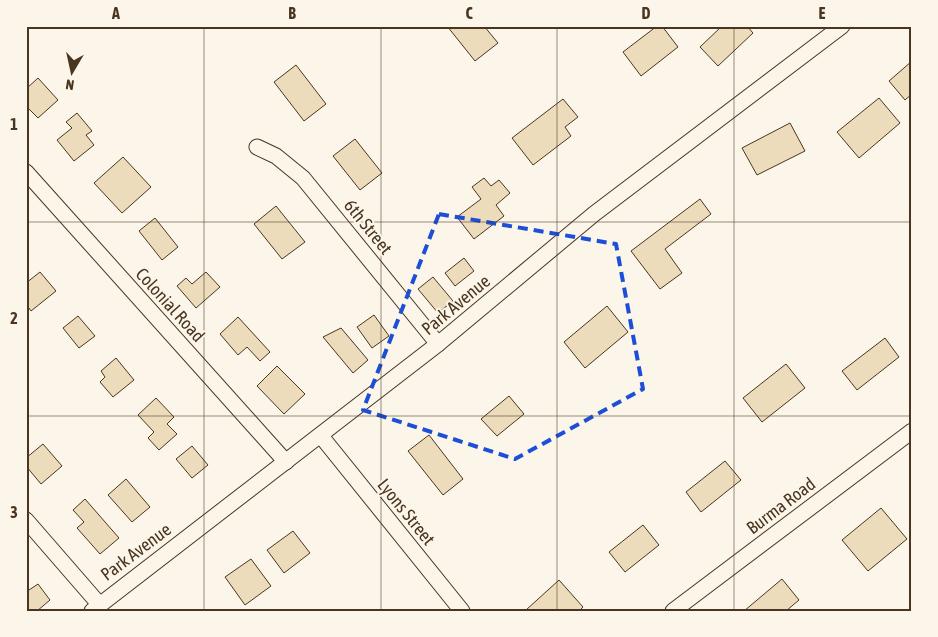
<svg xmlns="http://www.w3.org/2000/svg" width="938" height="637" font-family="'Asap Condensed',sans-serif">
  <rect width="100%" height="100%" fill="#fbf6e9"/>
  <g fill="#ecdcbc" stroke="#4a3520">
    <path d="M447,26H484L498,43L475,61Z"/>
    <path d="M657,26H662L678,47L641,76L623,52Z"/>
    <path d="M722,26H747L753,33L718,66L700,47Z"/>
    <path d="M912,61V94L905,100L889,81Z"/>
    <path d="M296,65L326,104L304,121L274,82Z"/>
    <path d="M38,78L58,100L38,118L26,106V89Z"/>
    <path d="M879,98L900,123L859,158L837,132Z"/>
    <path d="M563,99L578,117L565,127L571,136L533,165L512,138Z"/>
    <path d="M77,113L92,131L86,135L94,145L74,161L57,140L72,128L66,122Z"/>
    <path d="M790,123L805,151L757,175L742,148Z"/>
    <path d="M355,139L382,173L360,190L333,156Z"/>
    <path d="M123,157L151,187L122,213L94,183Z"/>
    <path d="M484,178L491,186L499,180L510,193L496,205L504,216L474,239L457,217L481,199L472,187Z"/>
    <path d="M700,199L711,214L665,249L682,273L660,289L631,251Z"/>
    <path d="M276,206L305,242L282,259L254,224Z"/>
    <path d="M155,218L178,247L162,260L139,231Z"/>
    <path d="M464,258L474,271L455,286L445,273Z"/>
    <path d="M40,272L56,291L31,311L26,304V283Z"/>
    <path d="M206,272L220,287L196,308L177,286L186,278L192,284Z"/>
    <path d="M433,277L453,301L438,313L418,289Z"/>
    <path d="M607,306L628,332L585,368L564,342Z"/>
    <path d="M374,315L389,336L372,348L357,327Z"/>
    <path d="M78,316L95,336L79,348L63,328Z"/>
    <path d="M238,317L270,352L260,361L247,347L238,355L220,334Z"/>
    <path d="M341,328L368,360L353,373L323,337Z"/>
    <path d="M885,338L899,357L857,390L842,371Z"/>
    <path d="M116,358L134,380L113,397L100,382L105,377L101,371Z"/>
    <path d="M786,364L805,388L762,422L743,398Z"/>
    <path d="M277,366L305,394L284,414L257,386Z"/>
    <path d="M509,396L524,414L497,436L481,419Z"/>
    <path d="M156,398L174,417L167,424L177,434L159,450L148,438L154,432L138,415Z"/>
    <path d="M429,435L463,479L443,495L408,451Z"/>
    <path d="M43,444L62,466L41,484L26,466V458Z"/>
    <path d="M192,446L208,465L192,478L176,459Z"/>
    <path d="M725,461L741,480L701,512L686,492Z"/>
    <path d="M126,479L150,507L132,522L108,495Z"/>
    <path d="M85,499L119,538L100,554L77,528L84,522L73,510Z"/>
    <path d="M881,508L907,539L868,571L842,540Z"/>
    <path d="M643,525L659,545L625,572L609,552Z"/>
    <path d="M293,531L310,553L284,573L267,550Z"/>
    <path d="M251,559L271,586L245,605L225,577Z"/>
    <path d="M782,579L799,600L786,611H744Z"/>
    <path d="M559,580L583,607L579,611H527L526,610Z"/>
    <path d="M38,584L50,600L37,611H26V592Z"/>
  </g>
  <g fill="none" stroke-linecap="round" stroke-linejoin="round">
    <defs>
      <g id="minor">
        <path d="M257,147L276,156L303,178L438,344"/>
        <path d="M26,172L286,462"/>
        <path d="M321,436L462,611"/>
        <path d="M26,520L99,604"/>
        <path d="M92,611L438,344L594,214L842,26"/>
        <path d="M673,611L912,431"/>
      </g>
    </defs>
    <use href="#minor" stroke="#4a3520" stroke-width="17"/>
    <use href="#minor" stroke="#fbf6e9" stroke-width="15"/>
  </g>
  <path fill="none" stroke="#1d4ed8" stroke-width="4" stroke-dasharray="10 6" stroke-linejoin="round" d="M439,214L616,244L643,389L515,459L363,410Z"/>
  <path fill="none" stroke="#4a3520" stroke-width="1" stroke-opacity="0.55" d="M204,26V611M381,26V611M557,26V611M734,26V611M26,222H912M26,416H912"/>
  <g text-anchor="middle" stroke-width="4" stroke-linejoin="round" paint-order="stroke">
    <g font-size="18" fill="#4a3520" stroke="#fbf6e9">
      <text transform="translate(368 227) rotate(51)" y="6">6th Street</text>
      <text transform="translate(170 305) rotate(48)" y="6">Colonial Road</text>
      <text transform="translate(456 305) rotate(-40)" y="6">Park Avenue</text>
      <text transform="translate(781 506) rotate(-37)" y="6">Burma Road</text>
      <text transform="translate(406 512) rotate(51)" y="6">Lyons Street</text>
      <text transform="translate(136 552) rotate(-37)" y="6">Park Avenue</text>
    </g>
  </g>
  <rect width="938" height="637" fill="none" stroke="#fbf6e9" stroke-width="55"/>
  <g transform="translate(72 72) rotate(189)" stroke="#fbf6e9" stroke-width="4" paint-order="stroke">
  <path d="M0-4L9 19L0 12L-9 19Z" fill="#4a3520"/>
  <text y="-8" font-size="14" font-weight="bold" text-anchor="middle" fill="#4a3520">N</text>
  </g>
  <rect x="28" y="28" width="882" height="582" fill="none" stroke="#4a3520" stroke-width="2"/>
  <g font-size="16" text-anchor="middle" font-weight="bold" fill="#4a3520">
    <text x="116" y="19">A</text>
    <text x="292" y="19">B</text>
    <text x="469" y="19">C</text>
    <text x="646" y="19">D</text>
    <text x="822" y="19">E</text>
    <text x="14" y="130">1</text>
    <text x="14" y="324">2</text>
    <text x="14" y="518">3</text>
  </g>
</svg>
